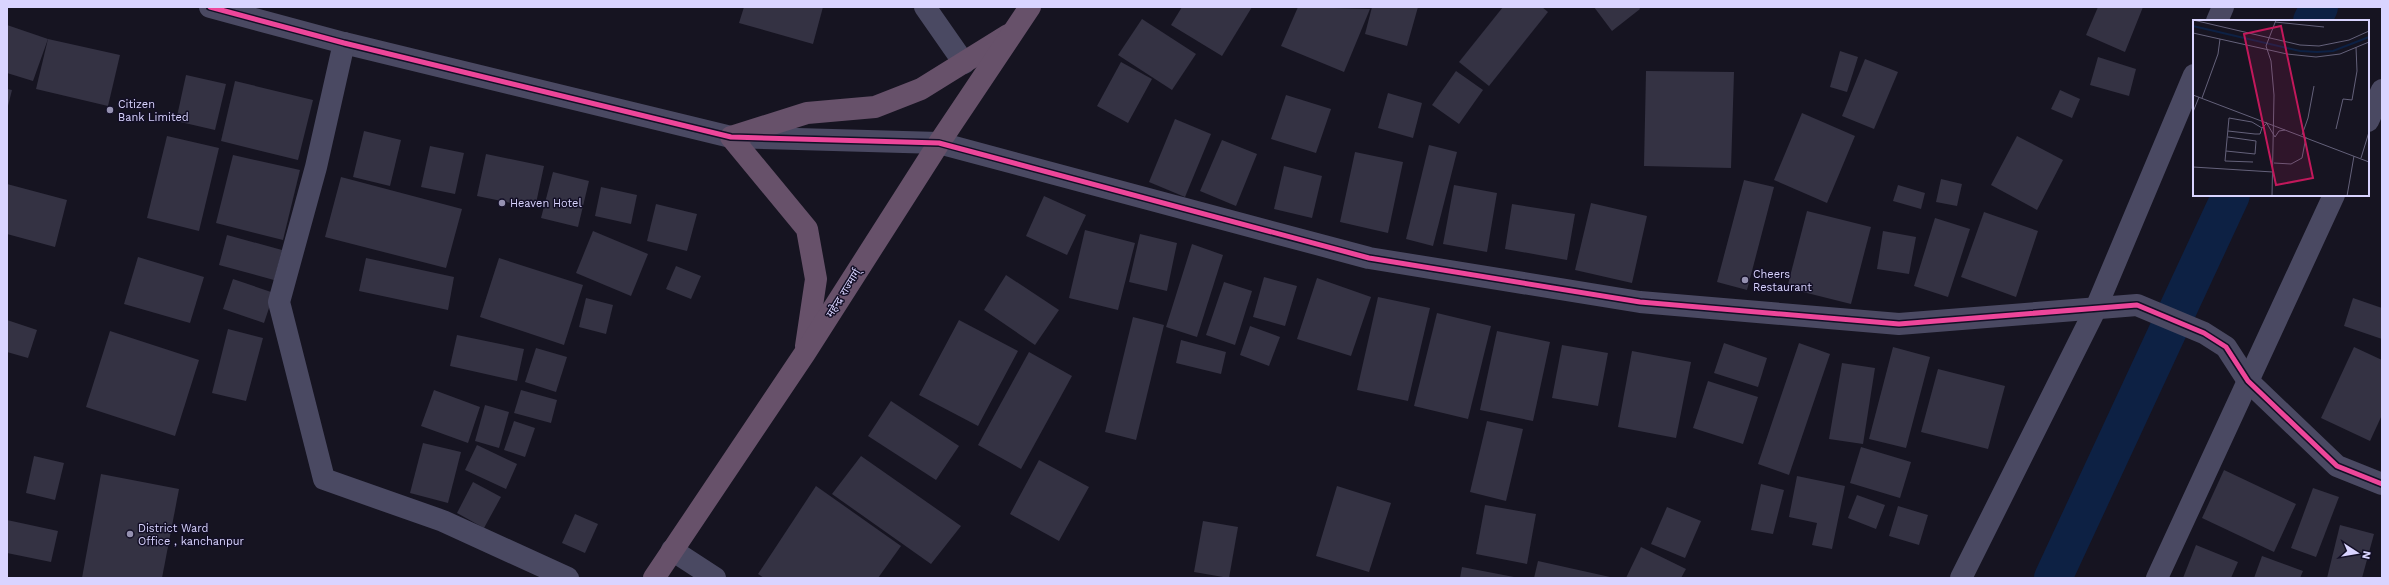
<svg xmlns="http://www.w3.org/2000/svg" width="2389" height="585" font-family="'Work Sans','Noto Sans Devanagari',sans-serif">
  <rect width="100%" height="100%" fill="#161421"/>
  <g fill="none" stroke-linecap="round" stroke-linejoin="round">
    <g stroke="#0d2144" stroke-width="38">
      <path d="M2312,21L2319,7"/>
      <path d="M2053,578L2231,195"/>
    </g>
  </g>
  <g fill="#343243">
    <path d="M744,7H823L813,44L739,23Z"/>
    <path d="M1182,7H1252L1222,56L1171,25Z"/>
    <path d="M1298,7L1370,9L1344,72L1281,46Z"/>
    <path d="M1372,7H1418L1407,46L1365,34Z"/>
    <path d="M1503,7H1542L1548,12L1489,86L1459,62Z"/>
    <path d="M1594,7H1639L1640,9L1612,31Z"/>
    <path d="M2098,7H2143L2125,52L2086,35Z"/>
    <path d="M1142,19L1196,54L1172,90L1118,55Z"/>
    <path d="M7,25L48,39L33,81L7,73Z"/>
    <path d="M48,39L120,55L108,106L36,89Z"/>
    <path d="M1840,51L1858,57L1847,92L1830,87Z"/>
    <path d="M2098,57L2136,69L2129,96L2090,85Z"/>
    <path d="M1865,59L1898,72L1874,129L1842,116Z"/>
    <path d="M1121,62L1152,79L1128,123L1097,106Z"/>
    <path d="M1456,71L1483,90L1459,124L1432,105Z"/>
    <path d="M1646,71L1734,72L1731,168L1644,166Z"/>
    <path d="M186,75L226,84L215,130L176,121Z"/>
    <path d="M235,81L313,100L298,160L221,141Z"/>
    <path d="M7,89L12,90L8,106H7Z"/>
    <path d="M2060,90L2080,99L2072,118L2051,109Z"/>
    <path d="M1388,93L1422,103L1413,138L1378,128Z"/>
    <path d="M1286,95L1331,109L1316,153L1271,139Z"/>
    <path d="M1802,113L1855,136L1827,203L1774,180Z"/>
    <path d="M1175,119L1211,134L1185,197L1149,182Z"/>
    <path d="M364,131L401,140L390,186L353,177Z"/>
    <path d="M167,136L219,148L199,231L147,218Z"/>
    <path d="M2017,136L2063,160L2037,210L1991,185Z"/>
    <path d="M1222,140L1257,154L1236,206L1200,191Z"/>
    <path d="M1429,145L1457,152L1433,246L1406,239Z"/>
    <path d="M430,146L464,153L455,194L421,187Z"/>
    <path d="M1355,152L1403,162L1388,233L1340,222Z"/>
    <path d="M486,154L544,166L535,208L477,196Z"/>
    <path d="M233,155L300,170L283,240L216,223Z"/>
    <path d="M1284,166L1322,176L1312,218L1274,209Z"/>
    <path d="M553,172L589,181L578,227L541,218Z"/>
    <path d="M341,177L462,209L446,268L325,237Z"/>
    <path d="M1941,179L1962,184L1957,206L1936,202Z"/>
    <path d="M1744,180L1774,187L1747,290L1717,282Z"/>
    <path d="M7,184L67,200L55,247L7,234Z"/>
    <path d="M1454,185L1497,193L1487,252L1443,244Z"/>
    <path d="M1898,185L1925,193L1921,209L1893,201Z"/>
    <path d="M601,187L637,195L631,224L595,216Z"/>
    <path d="M1044,196L1086,215L1067,255L1026,236Z"/>
    <path d="M1591,203L1647,216L1632,283L1575,270Z"/>
    <path d="M656,204L697,214L687,251L647,241Z"/>
    <path d="M1512,204L1575,214L1567,260L1505,249Z"/>
    <path d="M1807,211L1871,227L1851,304L1787,288Z"/>
    <path d="M1984,212L2038,231L2016,297L1961,277Z"/>
    <path d="M1935,218L1970,229L1948,297L1914,286Z"/>
    <path d="M1085,230L1135,243L1118,310L1069,298Z"/>
    <path d="M593,231L648,254L631,296L576,273Z"/>
    <path d="M1883,231L1916,237L1909,274L1877,269Z"/>
    <path d="M1140,234L1177,243L1167,291L1129,282Z"/>
    <path d="M227,235L282,250L274,280L219,265Z"/>
    <path d="M1192,244L1223,255L1197,337L1166,327Z"/>
    <path d="M138,257L204,277L190,323L124,304Z"/>
    <path d="M366,258L454,277L448,310L359,291Z"/>
    <path d="M499,258L583,285L564,345L480,317Z"/>
    <path d="M676,266L701,276L691,299L666,289Z"/>
    <path d="M1006,275L1059,310L1035,345L984,310Z"/>
    <path d="M1264,277L1297,286L1285,326L1253,317Z"/>
    <path d="M1317,278L1371,297L1351,356L1297,339Z"/>
    <path d="M233,279L274,293L264,323L223,309Z"/>
    <path d="M1224,282L1252,291L1235,345L1206,335Z"/>
    <path d="M1378,297L1430,308L1408,401L1357,390Z"/>
    <path d="M586,298L613,305L606,334L579,327Z"/>
    <path d="M2353,298L2382,308V339L2344,326Z"/>
    <path d="M1437,313L1491,326L1468,419L1414,406Z"/>
    <path d="M1133,317L1164,325L1136,440L1105,432Z"/>
    <path d="M7,320L37,330L28,358L7,352Z"/>
    <path d="M959,320L1018,351L978,426L919,395Z"/>
    <path d="M1250,326L1280,337L1269,366L1240,355Z"/>
    <path d="M228,329L263,338L246,401L212,393Z"/>
    <path d="M110,331L199,360L175,436L86,407Z"/>
    <path d="M1497,331L1550,342L1533,421L1480,410Z"/>
    <path d="M457,335L524,349L517,381L450,366Z"/>
    <path d="M1181,340L1226,352L1221,374L1176,363Z"/>
    <path d="M1724,343L1767,358L1758,387L1714,373Z"/>
    <path d="M1799,343L1830,354L1789,475L1758,464Z"/>
    <path d="M1562,345L1608,353L1598,406L1552,398Z"/>
    <path d="M1893,347L1930,357L1906,448L1869,439Z"/>
    <path d="M2354,347L2382,360V415L2370,441L2321,418Z"/>
    <path d="M536,348L567,357L556,392L525,382Z"/>
    <path d="M1632,351L1691,362L1676,438L1618,427Z"/>
    <path d="M1029,352L1072,376L1021,469L978,445Z"/>
    <path d="M1842,363L1875,368L1863,444L1829,439Z"/>
    <path d="M1938,369L2005,386L1988,449L1921,432Z"/>
    <path d="M1708,381L1758,397L1743,444L1693,428Z"/>
    <path d="M434,390L480,407L468,443L421,426Z"/>
    <path d="M521,390L557,400L551,423L514,413Z"/>
    <path d="M891,401L959,446L936,480L868,436Z"/>
    <path d="M485,405L509,412L499,448L475,441Z"/>
    <path d="M514,421L535,428L525,457L504,450Z"/>
    <path d="M1487,421L1523,429L1506,501L1470,492Z"/>
    <path d="M423,443L461,452L448,503L410,493Z"/>
    <path d="M477,445L517,464L506,489L465,470Z"/>
    <path d="M1861,447L1911,462L1900,498L1850,483Z"/>
    <path d="M34,456L64,463L55,500L26,493Z"/>
    <path d="M861,456L961,526L931,564L832,494Z"/>
    <path d="M1039,460L1089,487L1059,541L1010,514Z"/>
    <path d="M2224,470L2296,504L2274,552L2202,518Z"/>
    <path d="M101,474L179,489L162,578H82Z"/>
    <path d="M1797,476L1845,486L1832,549L1812,545L1817,523L1789,517Z"/>
    <path d="M473,482L501,497L484,528L457,513Z"/>
    <path d="M1761,484L1784,490L1773,534L1751,530Z"/>
    <path d="M816,486L901,546L878,578H764L758,574Z"/>
    <path d="M1337,486L1391,503L1369,572L1316,556Z"/>
    <path d="M2313,488L2339,497L2316,557L2291,548Z"/>
    <path d="M1857,495L1885,505L1876,529L1848,518Z"/>
    <path d="M1485,505L1536,514L1527,564L1476,554Z"/>
    <path d="M1898,506L1928,515L1919,545L1889,536Z"/>
    <path d="M1667,507L1701,521L1685,558L1651,544Z"/>
    <path d="M575,514L598,524L585,553L562,543Z"/>
    <path d="M7,520L58,531L51,562L7,553Z"/>
    <path d="M1203,521L1238,527L1229,578L1194,572Z"/>
    <path d="M2340,525L2374,534L2362,578H2327Z"/>
    <path d="M2196,545L2238,562L2231,578H2183Z"/>
    <path d="M1641,547L1686,569L1681,578H1626Z"/>
    <path d="M2262,556L2303,571L2300,578H2254Z"/>
    <path d="M1538,561L1610,577V578H1534Z"/>
    <path d="M1462,567L1514,577V578H1460Z"/>
  </g>
  <g fill="none" stroke-linecap="round" stroke-linejoin="round">
    <g stroke="#4a4962" stroke-width="22">
      <path d="M210,7L344,43L731,137L939,143L1369,258L1640,302L1899,324L2137,305L2204,333L2226,347L2248,381L2337,466L2382,484"/>
      <path d="M925,7L964,63"/>
      <path d="M2217,21L2223,7"/>
      <path d="M344,43L316,167L279,302L324,479L443,521L568,578"/>
      <path d="M2368,121L2382,90"/>
      <path d="M672,550L715,578"/>
      <path d="M1961,578L2096,308L2194,75"/>
      <path d="M2157,578L2334,195"/>
    </g>
    <g stroke="#67516a" stroke-width="22">
      <path d="M806,346L816,279L807,229L731,137L807,113L875,107L921,89L1008,35"/>
      <path d="M654,578L805,353L939,143L1030,7"/>
    </g>
    <defs>
      <path id="cycleway" d="M210,7L344,43L731,137L939,143L1369,258L1640,302L1899,324L2137,305L2204,333L2226,347L2248,381L2337,466L2382,484"/>
    </defs>
    <use href="#cycleway" stroke="#130f26" stroke-width="8"/>
    <use href="#cycleway" stroke="#ed469a" stroke-width="5"/>
  </g>
  <g fill="#9591b1" stroke="#130f26" stroke-width="1.5">
    <circle cx="110" cy="110" r="4"/>
    <circle cx="502" cy="203" r="4"/>
    <circle cx="1745" cy="280" r="4"/>
    <circle cx="130" cy="534" r="4"/>
  </g>
  <g text-anchor="middle" stroke-width="3" stroke-linejoin="round" paint-order="stroke">
    <g font-size="11" fill="#d9d4ff" stroke="#130f26" text-anchor="start">
      <text x="118" y="108">Citizen<tspan x="118" dy="13">Bank Limited</tspan></text>
      <text x="510" y="207">Heaven Hotel</text>
      <text x="1753" y="278">Cheers<tspan x="1753" dy="13">Restaurant</tspan></text>
      <text x="138" y="532">District Ward<tspan x="138" dy="13">Office , kanchanpur</tspan></text>
    </g>
    <g font-size="11" fill="#d9d4ff" stroke="#130f26">
      <text transform="translate(843 293) rotate(-58)" y="4">महेन्द्र राज्मार्ग्</text>
    </g>
  </g>
  <g transform="translate(2193 20)">
    <rect width="176" height="176" fill="#161421"/>
    <path fill="none" stroke="#0d2144" stroke-width="2" d="M0,6L107,31L124,32L140,31L176,17"/>
    <path fill="none" stroke="#64617a" stroke-width="1" d="M0,0L107,25L126,26L156,20L176,11M82,2L131,7M0,13L94,34L123,37L147,34L176,22M0,75L176,142M9,78L25,34L27,19M0,92L6,77M73,102L82,117L86,111L92,110M143,109L150,79L159,80L164,51L163,27M35,111L62,114H67L69,108M109,115L115,98L121,66M33,131L62,134L63,121L35,117M168,138L176,112M60,142L32,141L36,98L59,102L69,108L74,103M81,143L98,144L109,138L113,117M0,147L80,152M79,176L81,75L78,41L73,26L83,0M154,176L161,136"/>
    <path fill="#c2185b" fill-opacity="0.15" stroke="#c2185b" stroke-width="2" d="M88,6L120,158L83,165L51,14Z"/>
    <rect width="176" height="176" fill="none" stroke="#d9d4ff" stroke-width="2"/>
  </g>
  <rect width="2389" height="585" fill="none" stroke="#d9d4ff" stroke-width="16"/>
  <g transform="translate(2357 553) rotate(102)" stroke="#130f26" stroke-width="3" paint-order="stroke">
  <path d="M0-3L7 15L0 10L-7 15Z" fill="#d9d4ff"/>
  <text y="-6" font-size="11" font-weight="bold" text-anchor="middle" fill="#d9d4ff">N</text>
  </g>
</svg>
